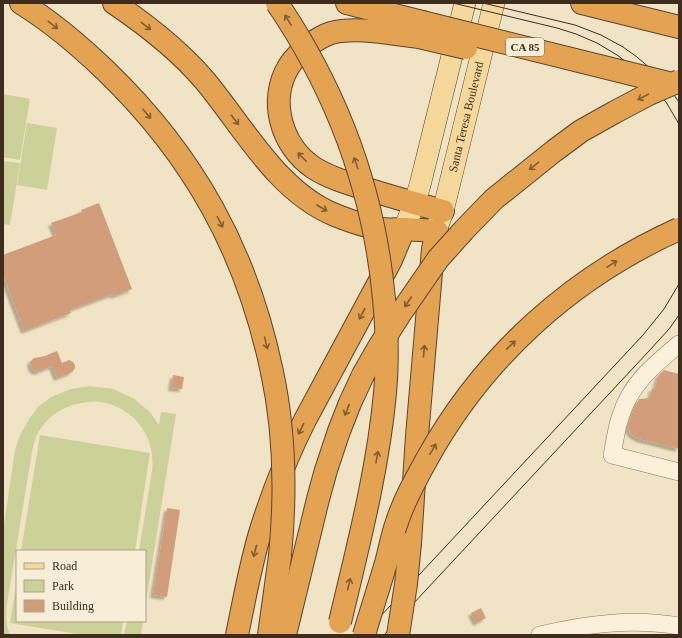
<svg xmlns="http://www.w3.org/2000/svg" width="682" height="638" font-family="Georgia,serif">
  <defs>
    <filter id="shadow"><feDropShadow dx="-3" dy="3" stdDeviation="1" flood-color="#0004"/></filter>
  </defs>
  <rect width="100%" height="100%" fill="#f1e4c6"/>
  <g fill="#cbd199">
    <path d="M3,94L30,99L20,160L3,157Z"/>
    <path d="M27,123L57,128L47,190L17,185Z"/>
    <path d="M3,161L20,163L10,225L3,224Z"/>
    <path d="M90,386L113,389L133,398L150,412L159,425L161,412L176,414L145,608V551H139L152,471C155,445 144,422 121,409C115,406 108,403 101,402C93,401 85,402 77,404C63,407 50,415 42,427C36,434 34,443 32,452L7,604C6,614 6,626 10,635H3V531L15,450L20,435L29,419L38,407L51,397L71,389Z"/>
    <path d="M40,435L150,453L135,551H21Z"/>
    <path d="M17,579V621H123L121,635H83L10,623Z"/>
    <path d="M127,621H143L141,635H124Z"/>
  </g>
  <g fill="#d29d7a" filter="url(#shadow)">
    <path d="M99,203L132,289L114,296L113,294L70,310L71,313L24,331L3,275V255L56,235L51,223L82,212L81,210Z"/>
    <path d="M57,351L62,363L69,360L73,362L75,365V368L72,372L57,378L52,366L37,372L34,371L31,367L30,362L34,358L45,356Z"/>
    <path d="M664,370L679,374V449L639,439L632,435L627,428L634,408L639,399L650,398L652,388L655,389L658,376Z"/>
    <path d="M173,375L184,377L182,389L171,388Z"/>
    <path d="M167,508L180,510L167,597L153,595Z"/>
    <path d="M481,608L486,618L476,623L471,613Z"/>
  </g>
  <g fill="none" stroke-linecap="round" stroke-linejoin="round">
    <defs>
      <g id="minor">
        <path d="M679,344C654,365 631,383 621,415C616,428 615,442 612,455L679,472"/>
        <path d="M540,635C586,624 632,618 679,626"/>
      </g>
      <g id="major">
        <path id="s1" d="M437,228L443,211L494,3"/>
        <path d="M404,229L414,204L420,185L465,3"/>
      </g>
      <g id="highway">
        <path d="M21,3C52,22 80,46 106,71C194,156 247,252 272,372"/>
        <path d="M114,3C148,26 180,51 206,82C244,128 278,192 335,215C350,221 366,227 382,229C389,230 396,229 403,229C414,230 425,230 437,231L433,249L417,436L410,543"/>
        <path d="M347,3L422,22"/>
        <path d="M582,3L679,27"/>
        <path d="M419,37C392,34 357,26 331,33C321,36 313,42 305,48C299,54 293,59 289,66C268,100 281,146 314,168C331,179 354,185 373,191C397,198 420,205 443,211"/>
        <path d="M237,635C244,601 250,567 260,533C272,494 287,456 305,420L391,260L404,229"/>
        <path d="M269,635L280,556"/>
        <path d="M285,635L318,499L326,470L339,431L350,403L363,375"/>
      </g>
    </defs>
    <use href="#minor" stroke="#8e755a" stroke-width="18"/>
    <use href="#major" stroke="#5c432e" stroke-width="22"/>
    <use href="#highway" stroke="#5c432e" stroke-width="24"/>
    <use href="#minor" stroke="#fbf1db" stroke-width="17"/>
    <use href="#major" stroke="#f6d89d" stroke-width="21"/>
    <use href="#highway" stroke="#e4a253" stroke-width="22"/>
    <g stroke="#3e2d1f" stroke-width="1">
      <path d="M453,3L557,28L576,34L597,43L617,55L638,71L666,102L679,124"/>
      <path d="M483,3L575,25L601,35L623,47L637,57L651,69L664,81L679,102"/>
      <path d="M363,635L643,335L664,309L679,284"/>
      <path d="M384,635L649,351L669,329L679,315"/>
    </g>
    <defs>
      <g id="highway-bridge">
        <path d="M277,3C338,93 374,190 384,299C387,330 388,362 385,393C378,470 358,546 340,622"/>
        <path d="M422,22L668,83"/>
        <path d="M419,37L466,48"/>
        <path d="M272,372C285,432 286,494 280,556"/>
        <path d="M363,375L379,347L400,314L438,259L464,230L494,199L554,151L581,131L615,112L649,94L679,81"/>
        <path d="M364,635C371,611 379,587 386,563C390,549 392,535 397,522C404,500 416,479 427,459C484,356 572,277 679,229"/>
        <path d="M398,635L406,584L410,543"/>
      </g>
    </defs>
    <use href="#highway-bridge" stroke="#5c432e" stroke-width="24" stroke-linecap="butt"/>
    <use href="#highway-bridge" stroke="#e4a253" stroke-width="22"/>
  </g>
  <defs><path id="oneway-shaft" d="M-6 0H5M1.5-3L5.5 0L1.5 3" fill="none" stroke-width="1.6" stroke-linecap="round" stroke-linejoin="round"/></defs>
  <g stroke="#805c34">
    <use href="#oneway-shaft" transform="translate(288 20) rotate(-122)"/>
    <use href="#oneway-shaft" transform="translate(53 25) rotate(38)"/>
    <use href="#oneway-shaft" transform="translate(146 26) rotate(38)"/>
    <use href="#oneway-shaft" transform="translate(643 97) rotate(152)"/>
    <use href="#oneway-shaft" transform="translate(147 114) rotate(50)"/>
    <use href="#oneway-shaft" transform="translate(235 120) rotate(52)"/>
    <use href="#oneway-shaft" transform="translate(302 157) rotate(-135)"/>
    <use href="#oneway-shaft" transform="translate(356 163) rotate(-109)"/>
    <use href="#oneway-shaft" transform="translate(534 166) rotate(141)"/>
    <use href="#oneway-shaft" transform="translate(322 208) rotate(30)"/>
    <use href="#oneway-shaft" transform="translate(220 222) rotate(62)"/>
    <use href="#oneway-shaft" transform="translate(612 264) rotate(-32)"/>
    <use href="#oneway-shaft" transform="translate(408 302) rotate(124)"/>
    <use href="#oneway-shaft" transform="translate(362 314) rotate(118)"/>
    <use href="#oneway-shaft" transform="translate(266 343) rotate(76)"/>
    <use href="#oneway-shaft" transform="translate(511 345) rotate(-44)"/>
    <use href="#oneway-shaft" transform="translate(424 351) rotate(-85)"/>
    <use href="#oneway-shaft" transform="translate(347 410) rotate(111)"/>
    <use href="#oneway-shaft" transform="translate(301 429) rotate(117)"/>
    <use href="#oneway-shaft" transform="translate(433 449) rotate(-60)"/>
    <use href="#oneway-shaft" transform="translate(377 457) rotate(-80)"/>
    <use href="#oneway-shaft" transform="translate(255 551) rotate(105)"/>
    <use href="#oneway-shaft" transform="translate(349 584) rotate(-77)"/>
  </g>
  <g text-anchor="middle" stroke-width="3.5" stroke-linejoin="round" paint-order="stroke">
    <rect fill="#f8eed7" stroke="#766756" stroke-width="1" x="506" y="38" width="38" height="18" rx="3"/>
    <g font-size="11" font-weight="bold" fill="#3e2d1f">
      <text x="525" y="51">CA 85</text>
    </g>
    <g font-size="12" fill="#3e2d1f" stroke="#f8eed7">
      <text dy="4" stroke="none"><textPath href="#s1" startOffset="115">Santa Teresa Boulevard</textPath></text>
    </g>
  </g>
  <rect width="682" height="638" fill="none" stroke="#3e2d1f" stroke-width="8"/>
  <rect x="16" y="550" width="130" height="72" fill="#f8eed7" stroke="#aea18d"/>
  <rect x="24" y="563" width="20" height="6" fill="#f6d89d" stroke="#aea18d"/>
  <text x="52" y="570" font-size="12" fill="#3e2d1f">Road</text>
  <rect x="24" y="580" width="20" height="12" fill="#cbd199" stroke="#aea18d"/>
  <text x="52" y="590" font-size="12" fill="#3e2d1f">Park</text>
  <rect x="24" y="600" width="20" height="12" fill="#d29d7a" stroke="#aea18d"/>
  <text x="52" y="610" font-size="12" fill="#3e2d1f">Building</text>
</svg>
